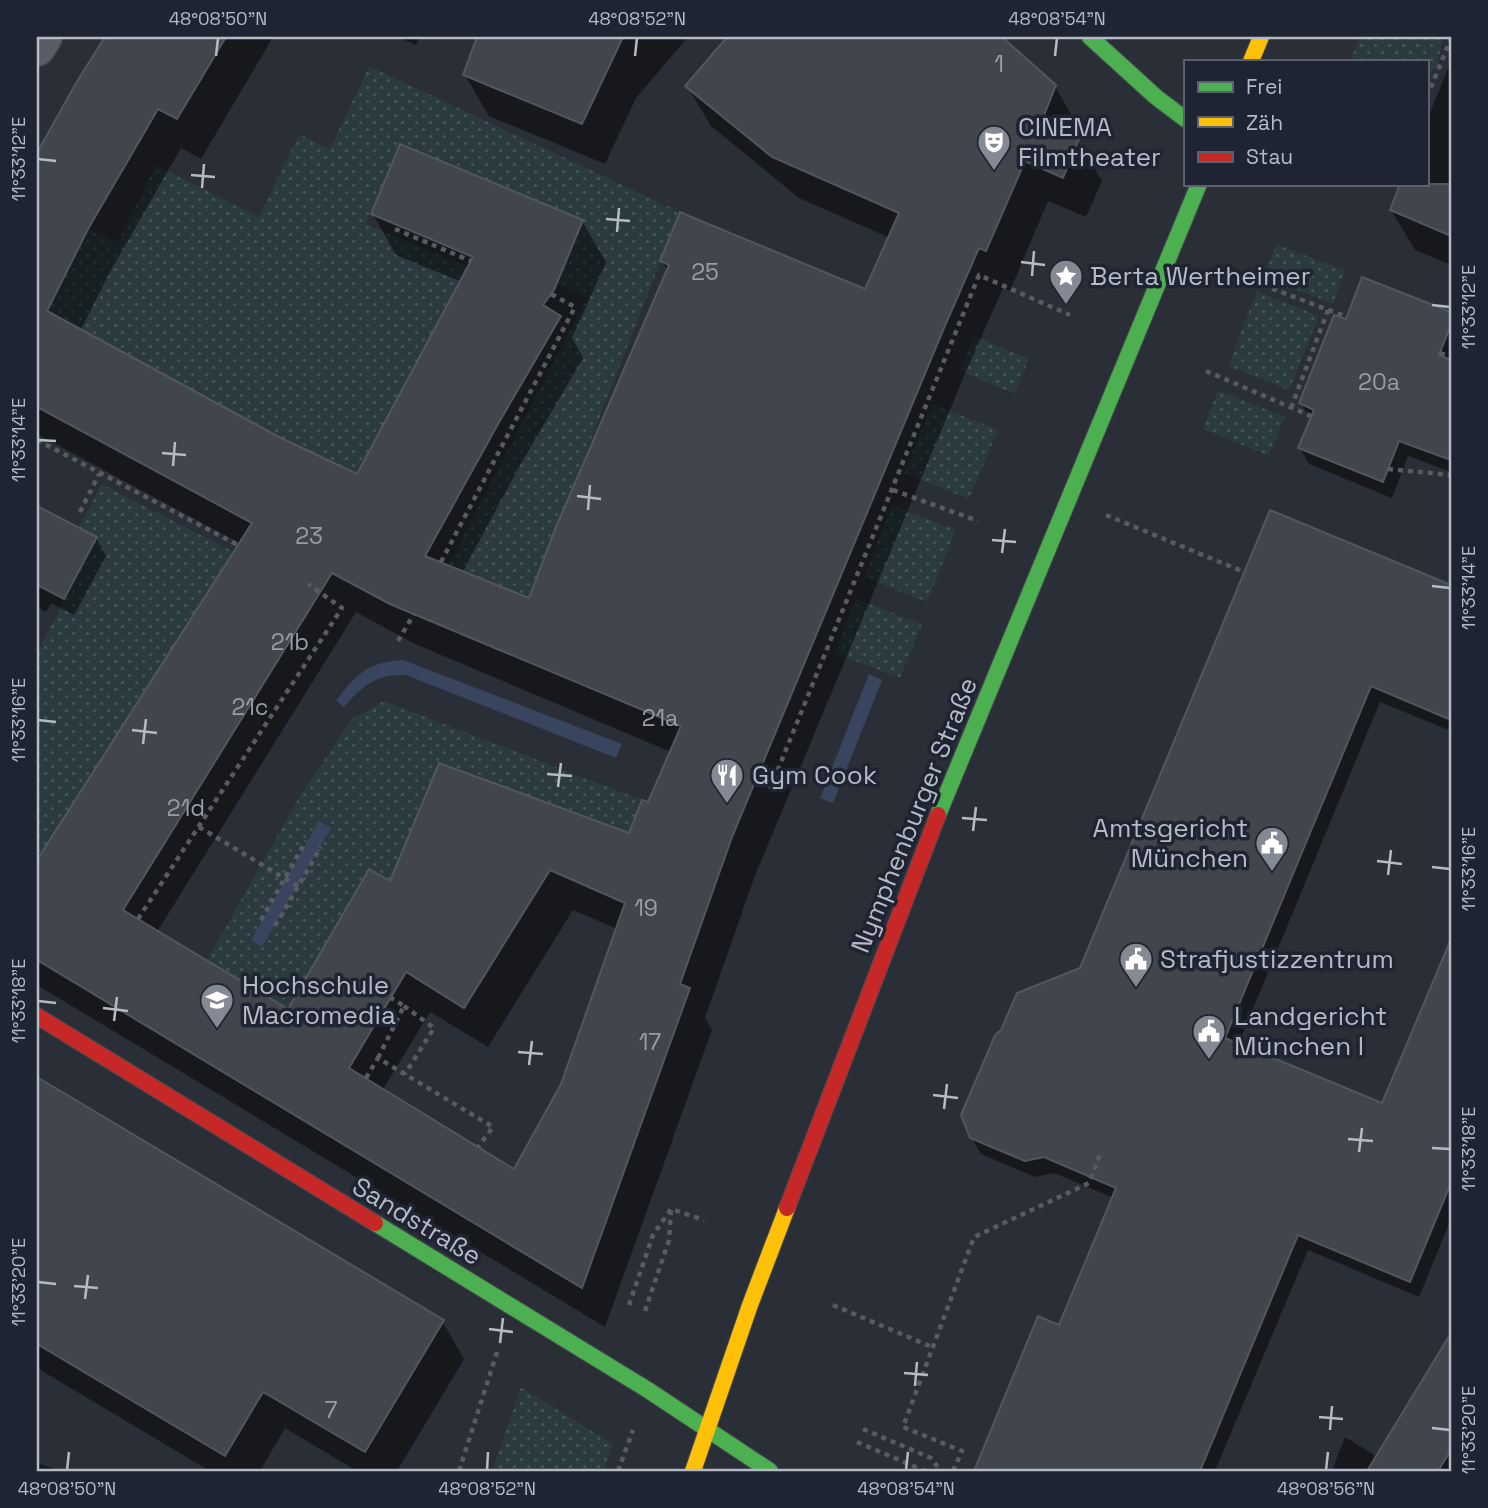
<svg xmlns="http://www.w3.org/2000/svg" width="1488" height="1508" font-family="'Space Grotesk',sans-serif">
  <defs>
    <pattern id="grass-dots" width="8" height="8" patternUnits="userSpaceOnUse" patternTransform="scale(1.75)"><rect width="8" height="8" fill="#2a3a3e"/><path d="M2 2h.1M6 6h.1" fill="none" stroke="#475458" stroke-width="1.8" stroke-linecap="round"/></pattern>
  </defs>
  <rect width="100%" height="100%" fill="#2a2e36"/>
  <g fill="url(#grass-dots)">
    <path d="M1360,37H1443L1437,66L1427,77V61H1359L1351,59Z"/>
    <path d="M369,66L680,212L529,598L448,566L587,298L557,283L583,220L399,144L366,224L468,267L357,474L279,437L47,311L88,229L117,243L156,165L259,217L299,134L330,149Z"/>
    <path d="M1276,244L1345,271L1333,304L1264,277Z"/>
    <path d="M1257,291L1319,316L1289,390L1228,366Z"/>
    <path d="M974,336L1029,359L1015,394L960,371Z"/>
    <path d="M1218,390L1285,417L1269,456L1203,429Z"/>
    <path d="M933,404L998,430L969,499L904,473Z"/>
    <path d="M102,484L234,552L38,859L37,653L97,537L79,527Z"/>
    <path d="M892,505L956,530L927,602L864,577Z"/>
    <path d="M856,599L922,624L900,678L835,653Z"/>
    <path d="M384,701L642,800L629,833L440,764L390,880L369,870L288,1009L207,960L300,796L352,719Z"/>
    <path d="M521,1387L613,1444L604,1471H492Z"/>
  </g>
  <g fill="#39455e">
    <path d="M403,660L622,744L616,758L406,675C376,674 363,685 344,707L336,701C356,674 368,662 403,660Z"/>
    <path d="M869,674L882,680L833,803L820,798Z"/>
    <path d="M319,821L331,828L262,947L251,940Z"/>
  </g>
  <g fill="#0007" fill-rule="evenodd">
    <path d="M107,37H273L201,159L181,148L111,270L80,331L278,438L358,477L462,282L396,255L373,214L582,221L606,262L572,338L583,358L520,465L462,573L530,601L668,271L662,261L866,292L890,238L799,198L711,126L687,86L729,37H999L1055,86L1078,127L1074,139L1078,141L1102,181L1086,217L1048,201L1010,291L1003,288L967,369L754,878L705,1018L712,1030L605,1327L37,985V860L241,544L37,434V157L77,84ZM356,612L415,644L671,752L649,804L630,836L391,883L289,1012L157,932ZM573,910L617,929L563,1085L514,1172L382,1091L430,1012L488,1047Z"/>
    <path d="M397,37H420L416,45Z"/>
    <path d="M479,37H688L636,98L605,164L489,116L465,75Z"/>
    <path d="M1451,60V265L1415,250L1391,210L1402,184H1427V121Z"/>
    <path d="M1363,279L1451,314V472L1408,456L1392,498L1309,464L1300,448L1310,419L1301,403L1347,322Z"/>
    <path d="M37,508L96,538L106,556L74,615L51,603L46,612L37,607Z"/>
    <path d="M1270,513L1451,587V731L1380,702L1238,1045L1383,1105L1451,942V1219L1419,1297L1308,1250L1215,1471H976L1039,1318L1060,1327L1114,1198L1054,1173L1035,1177L981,1154L971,1137L1081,969Z"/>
    <path d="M37,1079L442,1321L464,1359L397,1471H357L285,1428L260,1471H210L37,1368Z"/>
    <path d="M1430,1371L1451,1384V1471H1332L1345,1437L1378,1457Z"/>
    <path d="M37,1463L62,1471H37Z"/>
  </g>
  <g fill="#42454c" stroke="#52565e" stroke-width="2" fill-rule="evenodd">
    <path d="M105,37H226L177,119L158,109L88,229L47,311L279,437L357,474L473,257L371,214L400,144L583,220L554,290L543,305L561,316L498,424L425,556L529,598L556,527L669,265L660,261L680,212L865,289L899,213L772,157L685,86L727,37H1002L1056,85L1041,123L1079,139L1063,178L1025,161L986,251L979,248L944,328L732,837L680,984L690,988L582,1288L37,960V860L252,523L37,407V153L76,83ZM332,573L390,604L681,726L648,802L642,800L629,833L439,763L390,881L369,869L288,1009L123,910ZM550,870L625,903L561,1084L514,1169L349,1068L406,972L464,1008Z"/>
    <path d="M477,37H623L582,124L463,75Z"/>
    <path d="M1400,184H1451V236L1390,210Z"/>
    <path d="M1362,277L1451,312V325L1439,355L1451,360V460L1399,441L1383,482L1298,448L1314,410L1299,403L1334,315L1346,319Z"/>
    <path d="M37,506L97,537L64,599L37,585Z"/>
    <path d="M1270,510L1451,585V720L1371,686L1225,1038L1382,1103L1451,939V1183L1410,1282L1298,1235L1200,1471H974L1038,1316L1059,1325L1116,1188L1044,1157L1025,1161L970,1138L961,1115L995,1035L1001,1030L1017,993L1080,968Z"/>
    <path d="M37,1077L444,1320L365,1452L263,1392L225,1456L37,1344Z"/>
    <path d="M1451,1333V1450L1438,1471H1367Z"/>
  </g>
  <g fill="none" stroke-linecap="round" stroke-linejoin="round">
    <defs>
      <path id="street" d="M37,48L44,37"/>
      <g id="fast">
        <path d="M1090,37L1156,97L1185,119"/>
        <path d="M938,815L1199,184"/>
        <path d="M375,1223L648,1390L770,1471"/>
      </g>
      <g id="slow">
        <path d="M1251,61L1261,37"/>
        <path d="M693,1471L750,1305L787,1208"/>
      </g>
      <g id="jam">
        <path d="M37,1016L375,1223"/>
        <path d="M787,1208L938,815"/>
      </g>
    </defs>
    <use href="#street" stroke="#46494f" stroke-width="38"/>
    <use href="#fast" stroke="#46494f" stroke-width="18"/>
    <use href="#slow" stroke="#46494f" stroke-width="18"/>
    <use href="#jam" stroke="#46494f" stroke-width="18"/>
    <g stroke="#585c62" stroke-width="4.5" stroke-dasharray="5 5" stroke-linecap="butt">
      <path d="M1427,97L1451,38"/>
      <path d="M1280,184L1282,185"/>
      <path d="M395,229L471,261"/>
      <path d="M1244,278L1347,317"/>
      <path d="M1440,353L1451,357"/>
      <path d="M1206,371L1311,416"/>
      <path d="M1291,408L1328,310"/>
      <path d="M37,440L238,545"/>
      <path d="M1388,469L1451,475"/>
      <path d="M893,490L978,521"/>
      <path d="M80,512L99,474"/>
      <path d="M1106,515L1244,572"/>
      <path d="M441,562L575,307L551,294"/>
      <path d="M398,641L414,614"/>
      <path d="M770,789L979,275L1070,315"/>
      <path d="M199,827L299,887"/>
      <path d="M138,919L342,608L308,584"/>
      <path d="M261,920L306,841"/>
      <path d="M275,926L321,847"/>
      <path d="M404,1006L434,1028L405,1074"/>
      <path d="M378,1058L404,1006L391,998"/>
      <path d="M366,1078L378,1058L493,1127L478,1147"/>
      <path d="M629,1305L653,1235L671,1209L704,1220"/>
      <path d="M833,1305L932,1347"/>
      <path d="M645,1311L669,1240L671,1210"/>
      <path d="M863,1429L931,1458L941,1471H931"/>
      <path d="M857,1442L925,1471"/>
      <path d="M459,1471L498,1349"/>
      <path d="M618,1471L633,1430"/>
      <path d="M953,1471L962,1451L903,1427L974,1237L1089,1183L1100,1154"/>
    </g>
    <use href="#street" stroke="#5a5d65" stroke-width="35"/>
    <use href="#fast" stroke="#4caf50" stroke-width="16"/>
    <use href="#slow" stroke="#ffc107" stroke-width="16"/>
    <use href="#jam" stroke="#c62828" stroke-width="16"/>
  </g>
  <path fill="none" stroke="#b5bac7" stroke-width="2.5" d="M216,56L218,38M635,56L637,38M1055,56L1057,38M38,159L56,161M191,175L215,177M202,188L204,164M606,219L630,221M617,232L619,208M1021,262L1045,265M1032,276L1034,251M1432,305L1450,307M38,440L56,441M162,453L186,455M173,466L175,442M577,496L601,499M588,510L590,485M992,540L1016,542M1002,553L1005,529M1432,586L1450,588M38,720L56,722M132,730L157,733M143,744L146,719M547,774L572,776M558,787L561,763M962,818L987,820M973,831L976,807M1377,861L1402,864M1432,867L1450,869M1388,875L1391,850M38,1001L56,1003M103,1008L128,1011M114,1021L117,997M518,1052L543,1054M529,1065L532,1041M933,1095L958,1098M944,1109L947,1084M1348,1139L1373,1141M1432,1148L1450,1149M1359,1152L1362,1128M38,1282L56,1284M74,1286L98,1288M85,1299L88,1275M489,1329L513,1332M500,1343L503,1318M904,1373L928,1375M915,1386L917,1362M1319,1417L1343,1419M1432,1428L1450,1430M1330,1430L1332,1406M67,1470L69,1452M487,1470L488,1452M906,1470L908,1452M1326,1470L1328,1452"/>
  <defs>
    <symbol id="theatre-pin" viewBox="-11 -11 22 30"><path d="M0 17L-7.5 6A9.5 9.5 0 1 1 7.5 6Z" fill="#848994" stroke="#1e2431"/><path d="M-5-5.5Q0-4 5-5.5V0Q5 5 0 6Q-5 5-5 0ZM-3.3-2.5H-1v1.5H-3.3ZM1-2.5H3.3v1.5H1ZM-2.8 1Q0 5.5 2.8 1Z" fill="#fff"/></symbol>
    <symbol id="sight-pin" viewBox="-11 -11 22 30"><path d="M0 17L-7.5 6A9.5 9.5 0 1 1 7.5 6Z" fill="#848994" stroke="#1e2431"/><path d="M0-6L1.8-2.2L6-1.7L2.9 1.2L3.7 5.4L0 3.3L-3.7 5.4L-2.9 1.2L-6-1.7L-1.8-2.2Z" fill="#fff"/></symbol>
    <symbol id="restaurant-pin" viewBox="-11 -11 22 30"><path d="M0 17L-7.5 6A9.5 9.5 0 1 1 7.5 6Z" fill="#848994" stroke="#1e2431"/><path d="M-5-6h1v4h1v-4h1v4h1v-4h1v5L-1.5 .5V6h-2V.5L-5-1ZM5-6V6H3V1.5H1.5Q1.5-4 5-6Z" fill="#fff"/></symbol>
    <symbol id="civic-pin" viewBox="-11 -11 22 30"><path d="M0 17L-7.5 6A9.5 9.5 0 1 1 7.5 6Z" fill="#848994" stroke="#1e2431"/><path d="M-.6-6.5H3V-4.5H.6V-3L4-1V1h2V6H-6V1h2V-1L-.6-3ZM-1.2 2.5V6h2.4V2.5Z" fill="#fff"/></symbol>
    <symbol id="university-pin" viewBox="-11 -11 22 30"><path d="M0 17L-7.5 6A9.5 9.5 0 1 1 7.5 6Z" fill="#848994" stroke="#1e2431"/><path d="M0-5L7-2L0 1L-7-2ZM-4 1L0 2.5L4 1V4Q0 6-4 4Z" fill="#fff"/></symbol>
  </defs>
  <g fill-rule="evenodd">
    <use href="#theatre-pin" x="975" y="123" width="38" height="52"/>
    <use href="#sight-pin" x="1047" y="257" width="38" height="52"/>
    <use href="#restaurant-pin" x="708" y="756" width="38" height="52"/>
    <use href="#civic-pin" x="1253" y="824" width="38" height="52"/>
    <use href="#civic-pin" x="1117" y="940" width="38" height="52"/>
    <use href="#university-pin" x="198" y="981" width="38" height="52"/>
    <use href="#civic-pin" x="1190" y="1012" width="38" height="52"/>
  </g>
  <g text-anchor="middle" stroke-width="7" stroke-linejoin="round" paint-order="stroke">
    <g font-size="23" fill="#989da8">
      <text x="999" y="72">1</text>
      <text x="705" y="280">25</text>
      <text x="1379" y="390">20a</text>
      <text x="309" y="544">23</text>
      <text x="290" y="650">21b</text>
      <text x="250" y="715">21c</text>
      <text x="660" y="726">21a</text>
      <text x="186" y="816">21d</text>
      <text x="646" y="916">19</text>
      <text x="650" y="1050">17</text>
      <text x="331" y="1418">7</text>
    </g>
    <g font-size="26" fill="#b5bac7" stroke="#1e2431" text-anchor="start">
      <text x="1018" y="136">CINEMA<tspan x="1018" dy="30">Filmtheater</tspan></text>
      <text x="1090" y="285">Berta Wertheimer</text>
      <text x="752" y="784">Gym Cook</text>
      <text x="1248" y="837" text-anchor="end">Amtsgericht<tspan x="1248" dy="30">München</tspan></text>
      <text x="1160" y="968">Strafjustizzentrum</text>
      <text x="242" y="994">Hochschule<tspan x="242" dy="30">Macromedia</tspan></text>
      <text x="1234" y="1025">Landgericht<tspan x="1234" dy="30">München I</tspan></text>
    </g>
    <g font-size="26" fill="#b5bac7" stroke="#1e2431">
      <text transform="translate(914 815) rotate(-68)" y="9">Nymphenburger Straße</text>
      <text transform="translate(417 1221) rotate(31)" y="9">Sandstraße</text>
    </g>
  </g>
  <rect width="1488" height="1508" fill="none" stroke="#1e2431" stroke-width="77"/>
  <rect x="1184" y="60" width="245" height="126" fill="#1e2431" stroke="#5a606d" stroke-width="2"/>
  <rect x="1198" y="82" width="35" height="10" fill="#4caf50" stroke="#5a606d" stroke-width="2"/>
  <text x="1246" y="94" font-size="21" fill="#b5bac7">Frei</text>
  <rect x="1198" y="117" width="35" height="10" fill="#ffc107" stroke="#5a606d" stroke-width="2"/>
  <text x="1246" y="130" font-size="21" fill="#b5bac7">Zäh</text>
  <rect x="1198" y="152" width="35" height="10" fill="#c62828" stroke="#5a606d" stroke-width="2"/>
  <text x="1246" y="164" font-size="21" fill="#b5bac7">Stau</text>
  <rect x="38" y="38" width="1412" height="1432" fill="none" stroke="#b5bac7" stroke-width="2.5"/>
  <g font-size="18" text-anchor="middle" fill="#b5bac7">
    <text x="218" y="25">48°08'50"N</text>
    <text x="637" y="25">48°08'52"N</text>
    <text x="1057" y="25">48°08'54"N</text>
    <text transform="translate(19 159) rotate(-90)" y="6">11°33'12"E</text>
    <text transform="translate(1469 307) rotate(-90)" y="6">11°33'12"E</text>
    <text transform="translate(19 440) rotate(-90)" y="6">11°33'14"E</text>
    <text transform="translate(1469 588) rotate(-90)" y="6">11°33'14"E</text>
    <text transform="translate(19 720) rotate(-90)" y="6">11°33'16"E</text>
    <text transform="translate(1469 869) rotate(-90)" y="6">11°33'16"E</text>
    <text transform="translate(19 1001) rotate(-90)" y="6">11°33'18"E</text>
    <text transform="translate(1469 1149) rotate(-90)" y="6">11°33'18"E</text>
    <text transform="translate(19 1282) rotate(-90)" y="6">11°33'20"E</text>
    <text transform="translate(1469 1430) rotate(-90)" y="6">11°33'20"E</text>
    <text x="67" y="1495">48°08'50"N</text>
    <text x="487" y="1495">48°08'52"N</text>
    <text x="906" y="1495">48°08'54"N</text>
    <text x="1326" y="1495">48°08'56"N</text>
  </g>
</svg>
